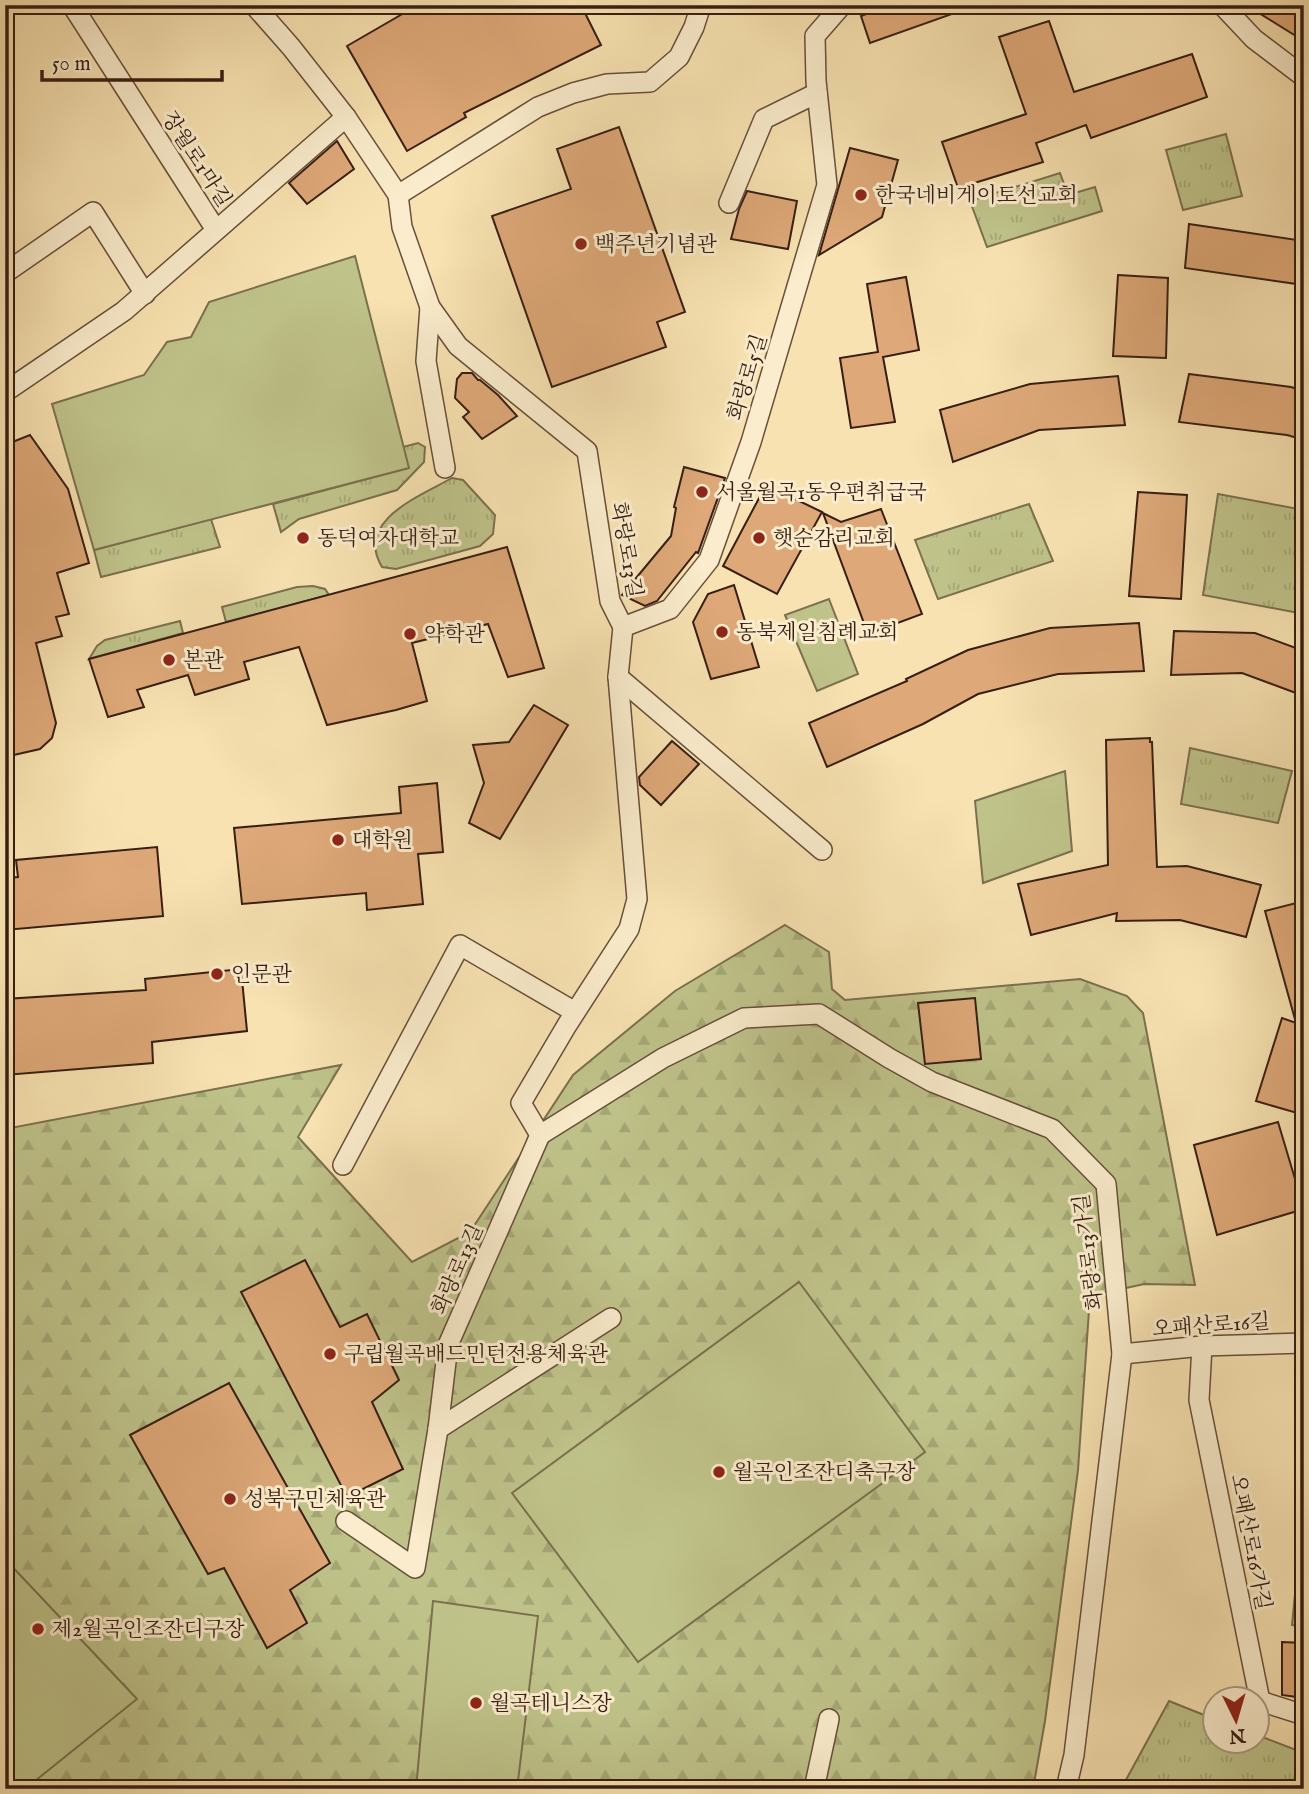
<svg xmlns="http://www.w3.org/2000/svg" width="1309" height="1794" font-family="'IM FELL English','Noto Serif KR',serif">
  <defs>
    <pattern id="grass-tufts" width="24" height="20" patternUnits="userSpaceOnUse" patternTransform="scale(1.75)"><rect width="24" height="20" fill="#bfc38a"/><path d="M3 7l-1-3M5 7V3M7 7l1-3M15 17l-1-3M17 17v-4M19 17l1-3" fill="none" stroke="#a5a776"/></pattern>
    <pattern id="forest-firs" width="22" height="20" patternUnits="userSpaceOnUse" patternTransform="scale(1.75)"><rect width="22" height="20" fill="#bfc38a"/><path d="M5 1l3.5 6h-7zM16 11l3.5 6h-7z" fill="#a5a776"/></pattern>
  </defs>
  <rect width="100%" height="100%" fill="#f8e2b1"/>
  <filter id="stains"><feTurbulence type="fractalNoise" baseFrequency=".00286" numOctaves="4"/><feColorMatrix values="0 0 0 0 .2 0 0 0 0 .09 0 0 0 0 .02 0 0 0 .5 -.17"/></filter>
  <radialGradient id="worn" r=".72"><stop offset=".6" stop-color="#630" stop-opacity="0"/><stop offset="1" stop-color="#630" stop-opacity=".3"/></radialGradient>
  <g fill="url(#grass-tufts)" stroke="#7b704f" stroke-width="2">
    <path d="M1226,134L1242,196L1183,210L1166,150Z"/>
    <path d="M1060,173L1068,195L1095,187L1102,211L987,247L970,201Z"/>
    <path d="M418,443L425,447L424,462L397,490L299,519L281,532L273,504L408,468L403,447Z"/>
    <path d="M452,478L463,480L495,515L493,534L480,546L396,569L382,567C354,521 420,496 452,478Z"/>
    <path d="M1218,494L1304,510V614L1203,595Z"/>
    <path d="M1029,504L1053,561L938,599L915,540Z"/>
    <path d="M211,519L220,547L101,577L94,550Z"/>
    <path d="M313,586L325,589L329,595L226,622L222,607L297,587Z"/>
    <path d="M180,621L183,633L89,659L97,646L105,640Z"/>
    <path d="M1190,748L1292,771L1278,823L1181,804Z"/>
    <path d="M1169,1701L1214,1719V1742H1256L1257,1735L1304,1753V1789H1121Z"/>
  </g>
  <path fill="url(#forest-firs)" stroke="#7b704f" stroke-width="2" d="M785,925L829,952L832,989L845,1000L1080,979L1127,996L1143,1013L1195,1285L1144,1284L1090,1296L1078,1470L1045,1721L1033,1789H5V1129L341,1065L298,1137L412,1262L470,1232L573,1075L675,991Z"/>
  <g fill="#bfc38a" stroke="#7b704f" stroke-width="2">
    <path d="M355,256L409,468L94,550L52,404L144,375L167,342L191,337L209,302Z"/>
    <path d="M829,599L858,674L817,691L785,615Z"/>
    <path d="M1065,771L1072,851L983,883L975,801Z"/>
    <path d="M799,1282L925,1452L638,1662L512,1493Z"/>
    <path d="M1304,1502V1627L1292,1625Z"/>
    <path d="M5,1559L137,1699L25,1789H16L5,1778Z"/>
    <path d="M433,1601L538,1616L517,1789H416Z"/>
  </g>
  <g fill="#dea878" stroke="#371e14" stroke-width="2">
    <path d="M418,5H581L601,45L464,113L466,117L407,151L347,46Z"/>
    <path d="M890,5H968L969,8L870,43L861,16Z"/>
    <path d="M1246,5H1304V41Z"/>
    <path d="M1049,21L1074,92L1192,54L1207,97L1091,138L1086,125L1036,143L1043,162L958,188L942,142L1026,114L999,37Z"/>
    <path d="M619,127L685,312L657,322L666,347L552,387L492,216L571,189L557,149Z"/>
    <path d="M337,141L354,169L307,204L289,183Z"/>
    <path d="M850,148L898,160L882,217L819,255Z"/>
    <path d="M747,191L797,201L788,249L731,239L739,209Z"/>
    <path d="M1189,224L1304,241V285L1185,268Z"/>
    <path d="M1118,275L1168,278L1166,358L1113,356Z"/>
    <path d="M906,277L919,350L883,357L895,422L851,428L840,358L878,352L867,284Z"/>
    <path d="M462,373H472L478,380H480L498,395L517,416L482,439L463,417L469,412L455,398L457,379Z"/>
    <path d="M1189,374L1291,387L1304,391V440L1287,435L1179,422Z"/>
    <path d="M1118,376L1125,425L1039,430L953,462L940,410L1030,384Z"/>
    <path d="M30,435L68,489L89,563L57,573L69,614L56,617L62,636L36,643L56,723L52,738L40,749L5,757V445Z"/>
    <path d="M684,467L725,478L698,553L696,552L657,601L645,606L622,595L671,536L676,508L674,507Z"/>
    <path d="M766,485L822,512L777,594L723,566Z"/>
    <path d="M1138,492L1187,495L1181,599L1129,596Z"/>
    <path d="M881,509L922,614L868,634L823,513L841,522Z"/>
    <path d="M507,547L544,668L508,677L488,624L412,643L427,701L396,710L327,725L299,647L244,662L249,679L195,695L188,675L137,690L144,707L108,717L89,659Z"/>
    <path d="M734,585L759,667L711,679L693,622L708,594Z"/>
    <path d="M1139,623L1144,671L1058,674L978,694L923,724L827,767L809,723L907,681L906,679L968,650L1050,628Z"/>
    <path d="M1174,631L1255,633L1304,651V696L1242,673L1171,675Z"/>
    <path d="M534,705L568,725L500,839L469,823L484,783L473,745L509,742Z"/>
    <path d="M1150,738V742H1152L1157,867L1187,866L1261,885L1246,937L1180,920L1116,921L1117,913L1031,935L1018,884L1108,865L1106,740Z"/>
    <path d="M672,741L699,764L661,805L640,785L639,777Z"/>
    <path d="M437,783L443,852L418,854L423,904L367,910L366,893L242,904L234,828L401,813L399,787Z"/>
    <path d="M157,847L163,916L5,930V878L18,877L16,860Z"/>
    <path d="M1304,901V1115L1256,1101L1282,1018L1296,1023L1265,911Z"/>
    <path d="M241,969L247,1031L152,1042L153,1063L5,1075V999L146,990L145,979Z"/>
    <path d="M975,998L981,1059L925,1064L918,1003Z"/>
    <path d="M1278,1122L1304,1209L1217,1235L1194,1145Z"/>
    <path d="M305,1260L340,1327L367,1314L399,1380L372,1402L403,1469L347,1497L241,1292Z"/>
    <path d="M229,1383L330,1563L290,1590L307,1623L267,1648L224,1568L208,1574L130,1435Z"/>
    <path d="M1282,1642L1304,1643V1698L1282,1695Z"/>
  </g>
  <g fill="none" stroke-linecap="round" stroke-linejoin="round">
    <defs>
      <g id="minor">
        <path d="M72,5L216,230"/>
        <path d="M254,5L291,47L346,117L398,195L402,227L430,307L458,346L587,451L610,601L623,627L618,677L637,899L629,929L567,1025L521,1103L540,1135"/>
        <path d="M1222,5L1254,39L1304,77"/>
        <path d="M398,195L538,107L573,93L607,84L650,82L679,57L694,27L701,5"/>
        <path d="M729,203L764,119L817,93"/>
        <path d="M5,273L93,212L145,294"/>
        <path d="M430,307L426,361L445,468"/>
        <path d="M5,392L124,311L346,117"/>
        <path d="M623,627L670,609L709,560L751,442L827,185L816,81L815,36L842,5"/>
        <path d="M618,677L822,850"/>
        <path d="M540,1135L663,1058L744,1018L819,1014L889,1058L932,1082L1052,1129L1106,1184L1122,1354L1074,1755L1066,1789"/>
        <path d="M343,1165L460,945L575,1012"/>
        <path d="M1202,1346L1199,1400L1260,1701L1304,1715"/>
        <path d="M1122,1354L1202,1346L1304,1343"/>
        <path d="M438,1429L611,1318"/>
        <path d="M346,1521L415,1568L438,1429L448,1345L540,1135"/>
        <path d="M814,1789L829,1719"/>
      </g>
    </defs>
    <use href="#minor" stroke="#674f3b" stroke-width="22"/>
    <use href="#minor" stroke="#faeccc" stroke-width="19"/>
  </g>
  <g fill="#8f2418" stroke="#faeccc" stroke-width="2.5">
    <circle cx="861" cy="195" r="7"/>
    <circle cx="581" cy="244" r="7"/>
    <circle cx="702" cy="492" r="7"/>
    <circle cx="303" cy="538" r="7"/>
    <circle cx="759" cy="538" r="7"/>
    <circle cx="722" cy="632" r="7"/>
    <circle cx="410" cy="634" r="7"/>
    <circle cx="169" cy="660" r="7"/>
    <circle cx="338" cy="840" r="7"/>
    <circle cx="217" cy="974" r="7"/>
    <circle cx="330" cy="1354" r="7"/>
    <circle cx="719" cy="1472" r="7"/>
    <circle cx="230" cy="1499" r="7"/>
    <circle cx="38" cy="1629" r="7"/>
    <circle cx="476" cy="1703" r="7"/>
  </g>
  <g text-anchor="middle" stroke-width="6" stroke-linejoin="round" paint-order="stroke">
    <g font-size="21" fill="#371e14" stroke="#faeccc">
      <text transform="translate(197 159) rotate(57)" y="7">장월로1마길</text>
      <text transform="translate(747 377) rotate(-73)" y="7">화랑로5길</text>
      <text transform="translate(627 550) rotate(80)" y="7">화랑로13길</text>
      <text transform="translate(1088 1252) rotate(-97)" y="7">화랑로13가길</text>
      <text transform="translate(457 1269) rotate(-66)" y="7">화랑로13길</text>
      <text transform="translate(1211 1325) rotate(-4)" y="7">오패산로16길</text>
      <text transform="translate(1251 1542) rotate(79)" y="7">오패산로16가길</text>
    </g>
    <g font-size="21" fill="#371e14" stroke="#faeccc" text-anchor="start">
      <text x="875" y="202">한국네비게이토선교회</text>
      <text x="595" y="251">백주년기념관</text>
      <text x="716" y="499">서울월곡1동우편취급국</text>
      <text x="317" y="545">동덕여자대학교</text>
      <text x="773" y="545">햇순감리교회</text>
      <text x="736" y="639">동북제일침례교회</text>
      <text x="424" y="641">약학관</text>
      <text x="183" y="667">본관</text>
      <text x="352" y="847">대학원</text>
      <text x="231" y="981">인문관</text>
      <text x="344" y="1361">구립월곡배드민턴전용체육관</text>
      <text x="733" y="1479">월곡인조잔디축구장</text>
      <text x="244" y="1506">성북구민체육관</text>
      <text x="52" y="1636">제2월곡인조잔디구장</text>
      <text x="490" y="1710">월곡테니스장</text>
    </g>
  </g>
  <rect width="1309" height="1794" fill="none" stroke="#f8e2b1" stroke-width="28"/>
  <rect x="7" y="7" width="1295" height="1780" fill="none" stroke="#371e14" stroke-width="3.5"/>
  <rect x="14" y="14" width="1281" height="1766" fill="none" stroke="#371e14" stroke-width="2"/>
  <g transform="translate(1236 1720) rotate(175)"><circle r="33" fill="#faeccc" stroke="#ac9a82" stroke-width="2"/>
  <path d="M0-5L12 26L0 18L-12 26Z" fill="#8f2418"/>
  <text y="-10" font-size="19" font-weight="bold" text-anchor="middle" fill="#371e14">N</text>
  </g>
  <path d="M42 70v10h180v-10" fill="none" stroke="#371e14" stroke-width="3.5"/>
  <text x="52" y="70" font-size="21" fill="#371e14" stroke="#faeccc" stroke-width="5" paint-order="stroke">50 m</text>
  <rect width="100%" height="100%" filter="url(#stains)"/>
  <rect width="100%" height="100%" fill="url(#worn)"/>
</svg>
